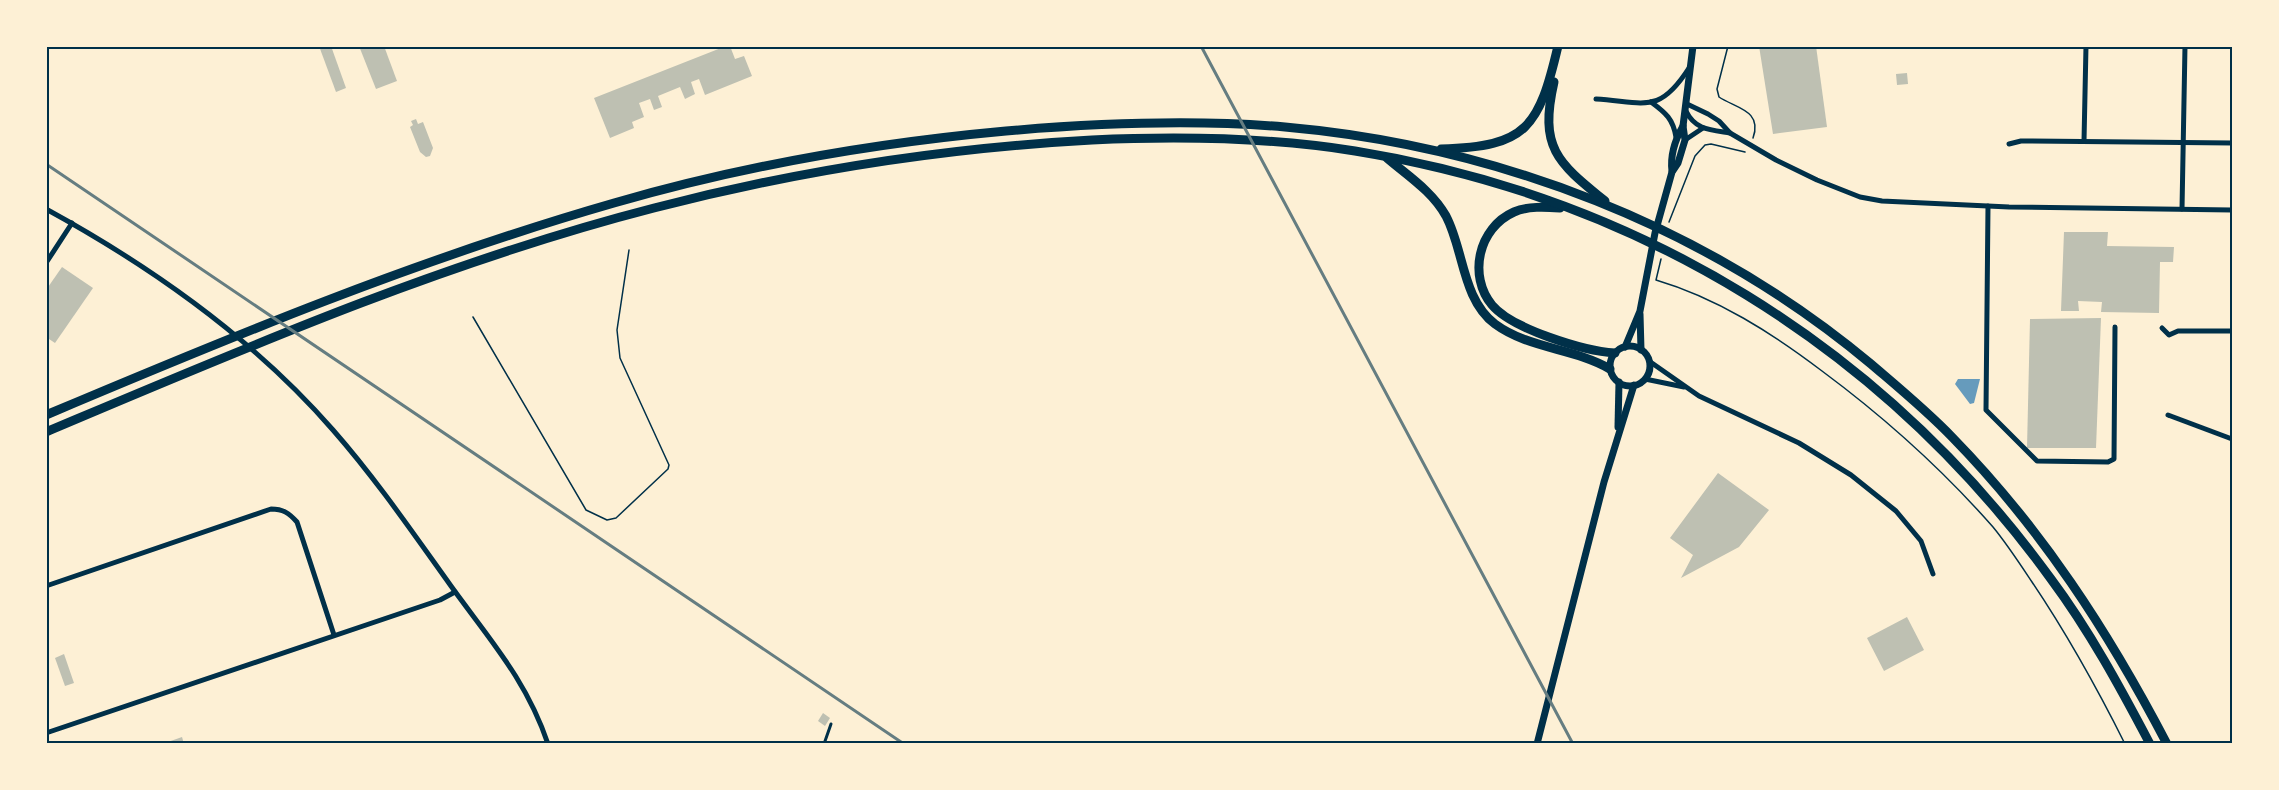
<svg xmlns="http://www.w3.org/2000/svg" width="2279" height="790" font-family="'Sofia Sans Condensed',sans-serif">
  <rect width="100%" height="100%" fill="#fdf0d5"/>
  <path fill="#669bbc" d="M1958,379H1980L1974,403L1970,404L1955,384Z"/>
  <g fill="#bec0b2">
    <path d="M319,46H331L346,88L336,92Z"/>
    <path d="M359,46H384L397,81L376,89Z"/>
    <path d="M726,46H730L735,59L744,56L752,76L705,95L699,79L691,82L695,94L685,99L680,87L658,96L662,107L654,110L650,99L639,103L644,117L632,122L634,128L610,138L594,98Z"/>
    <path d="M1759,46H1816L1827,127L1773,134Z"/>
    <path d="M1907,73L1908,84L1897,85L1896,74Z"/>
    <path d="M416,119L418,124L423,122L433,148L430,156L426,157L420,152L410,127L413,125L411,121Z"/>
    <path d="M2064,232H2108L2107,246L2174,247L2173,262H2160L2159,313L2101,312L2102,302L2078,301L2079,311H2061Z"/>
    <path d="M62,267L93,288L55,343L46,337V290Z"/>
    <path d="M2101,318L2096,448H2027L2030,319Z"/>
    <path d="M1718,473L1769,510L1739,547L1681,578L1693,555L1670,538Z"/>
    <path d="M1907,617L1924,650L1884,671L1867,638Z"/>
    <path d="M64,654L74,683L65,686L55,658Z"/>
    <path d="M823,713L830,718L825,726L818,721Z"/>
    <path d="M182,737L184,744H165V743Z"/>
  </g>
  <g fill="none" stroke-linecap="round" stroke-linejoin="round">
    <g stroke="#003049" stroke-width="1.5">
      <path d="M1728,46L1717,89L1719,97C1735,108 1763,110 1753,138"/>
      <path d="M1669,222L1695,156L1705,145L1711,144L1745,152"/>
      <path d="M1661,259L1656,280C1717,298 1772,333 1822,371C1884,417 1942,469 1993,527C2007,544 2020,564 2032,582C2067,634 2097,688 2125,744"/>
      <path d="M473,317L586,510L607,520L616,518L668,469L669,465L620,358L617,330L629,250"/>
    </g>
    <path stroke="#003049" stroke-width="3" d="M824,744L831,724"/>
    <g stroke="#003049" stroke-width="5">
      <path d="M1596,99C1645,102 1659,115 1689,68"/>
      <path d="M1651,102C1666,113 1673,119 1676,137"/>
      <path d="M1687,104L1708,114L1719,121L1730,133L1776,160L1817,180L1860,197L1882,201L2009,207L2232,210"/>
      <path d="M1686,111C1695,130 1711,130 1730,133"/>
      <path d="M1685,140L1703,128"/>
      <path d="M2084,141L2086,46"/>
      <path d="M2009,144L2021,141L2232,143"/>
      <path d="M1988,206L1986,410L2037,461L2108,462L2114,459L2115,327"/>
      <path d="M46,209C152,267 254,339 333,430C376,479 413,533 451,586C489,639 526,679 548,744"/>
      <path d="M2182,209L2185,46"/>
      <path d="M46,263L72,223"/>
      <path d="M2162,328L2169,335L2178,331H2232"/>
      <path d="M1649,361L1699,396L1799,443L1851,475L1896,511L1921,541L1933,574"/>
      <path d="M1645,379L1684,387"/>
      <path d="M2168,415L2232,439"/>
      <path d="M46,586L271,509C283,509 289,513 297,522L334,635"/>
      <path d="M46,733L440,600L455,592"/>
    </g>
    <g stroke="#003049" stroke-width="7">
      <path d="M1672,171C1670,155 1675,140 1683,126"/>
      <path d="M1640,314L1641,350"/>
      <circle cx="1630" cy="366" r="20"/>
      <path d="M1625,347L1640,311L1655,233L1672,172L1678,163L1685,140L1683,126L1693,46"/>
      <path d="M1618,427L1619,382"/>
      <path d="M1537,744L1604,482L1634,385"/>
    </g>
    <g stroke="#003049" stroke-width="9">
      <path d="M1554,82C1539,148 1557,162 1605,201"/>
      <path d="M1441,149C1527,147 1539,127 1558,46"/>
      <path d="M1387,158C1408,176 1432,191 1446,216C1464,250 1462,299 1495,324C1529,349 1574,348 1610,369"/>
      <path d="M1560,208C1545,207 1528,206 1514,212C1478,228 1468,276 1492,305C1512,329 1584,351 1615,353"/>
      <path d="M46,415C233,336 419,259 614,203C742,166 874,143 1006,131C1099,123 1192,119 1285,127C1498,146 1706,226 1871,364C1899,388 1927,411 1952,437C2041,528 2108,631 2167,744"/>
      <path d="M46,432C245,348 444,262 654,208C797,171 943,148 1092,140C1179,136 1268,137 1355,151C1639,197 1882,346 2051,579C2089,630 2120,687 2150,744"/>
    </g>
    <g stroke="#657d81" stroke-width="3">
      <path d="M1201,46L1573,744"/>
      <path d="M46,164L904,744"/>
    </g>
  </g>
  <rect width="2279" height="790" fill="none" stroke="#fdf0d5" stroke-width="96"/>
  <rect x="48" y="48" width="2183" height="694" fill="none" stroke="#003049" stroke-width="2"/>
</svg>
